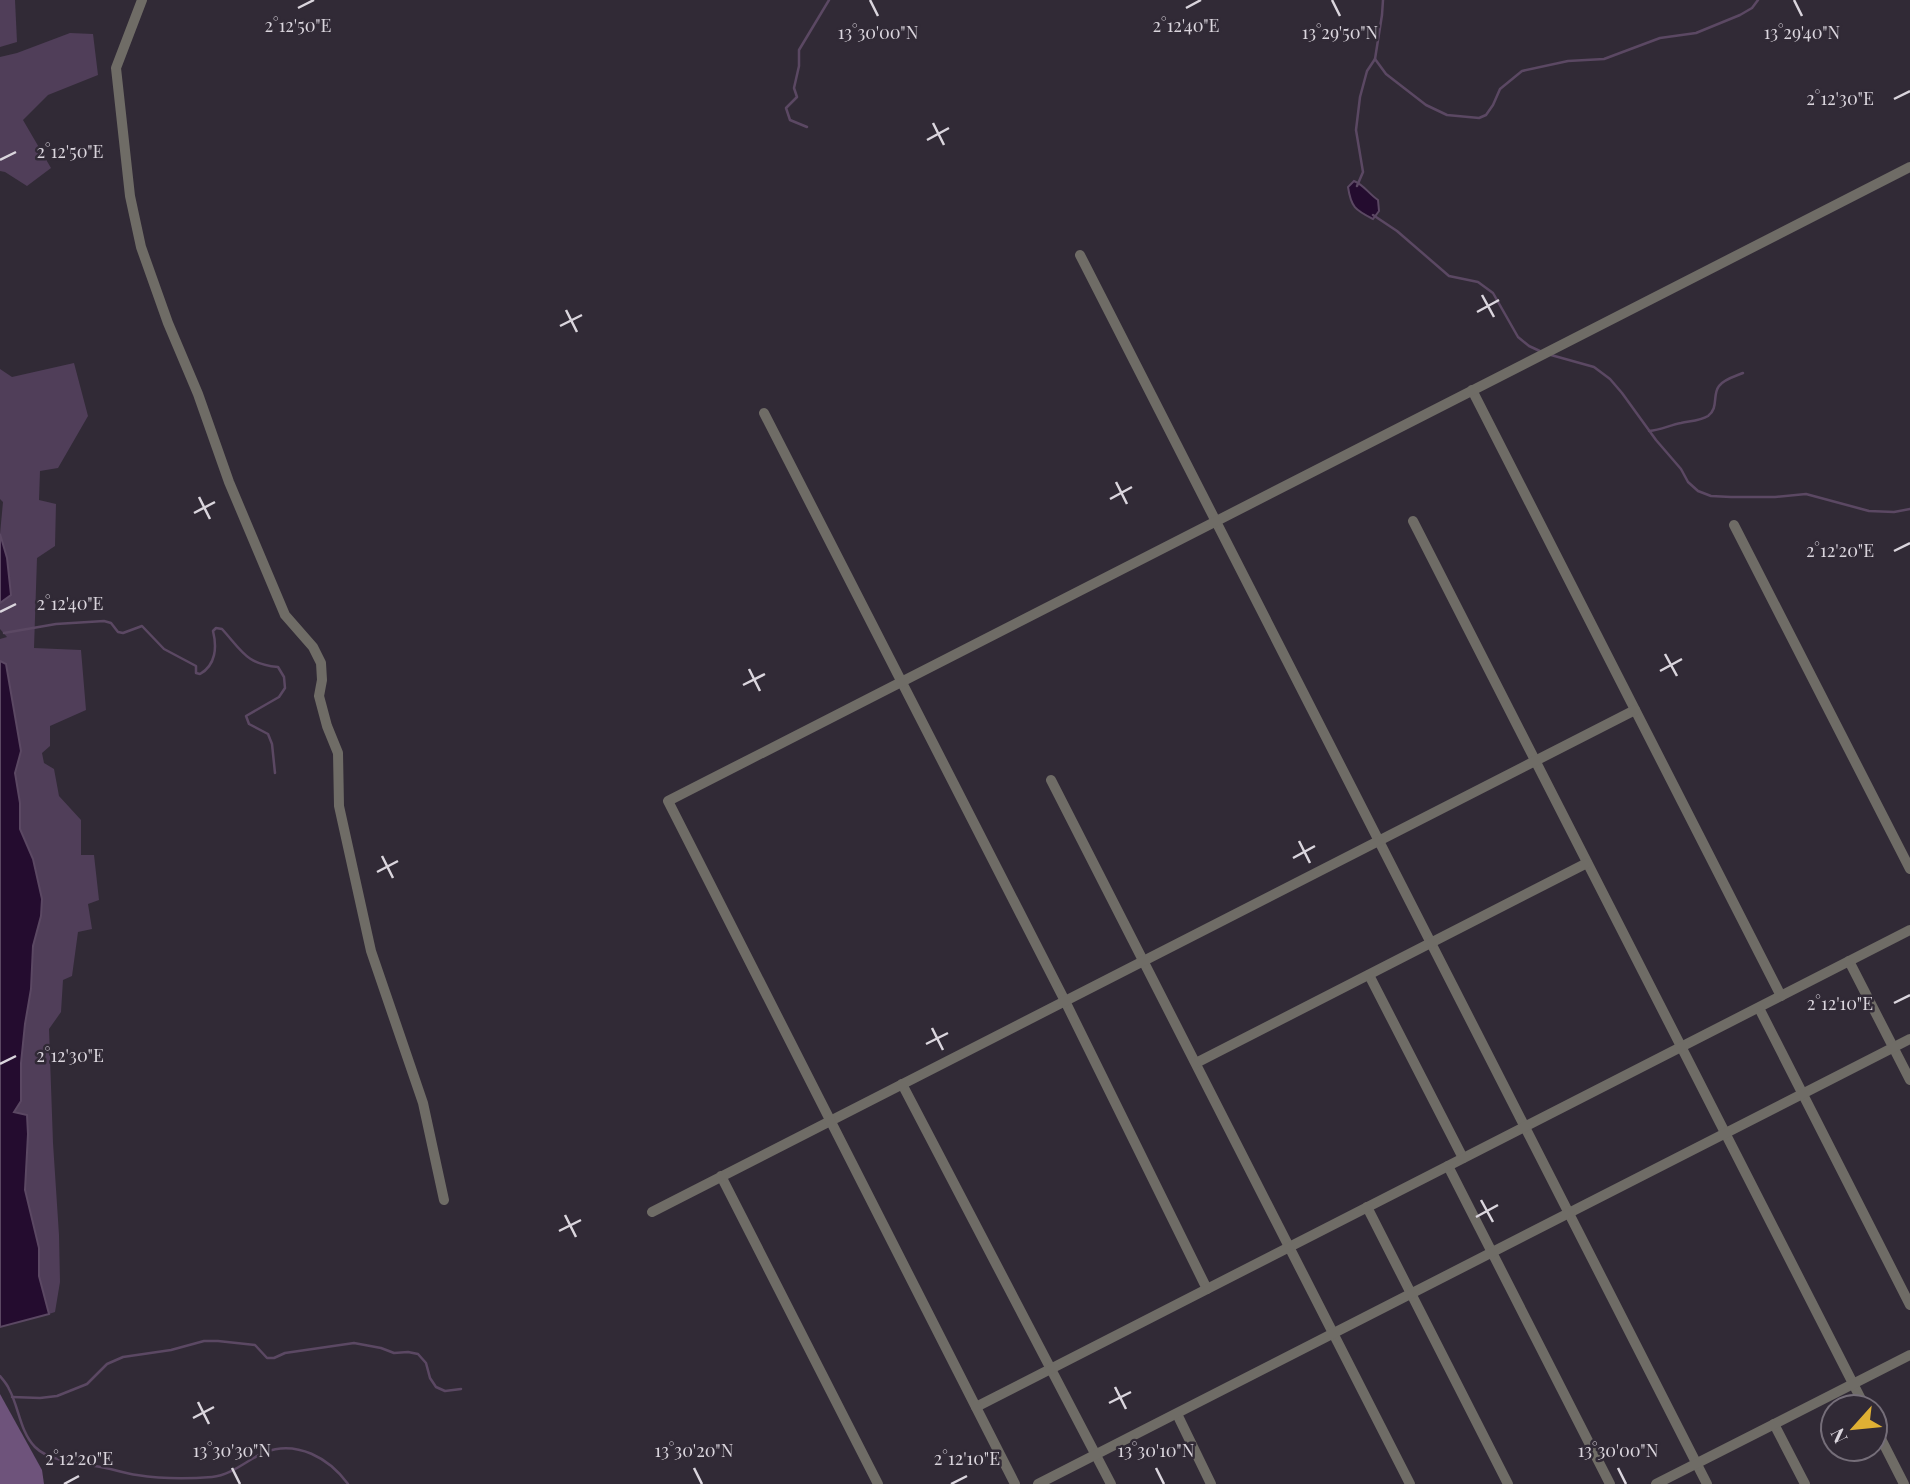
<svg xmlns="http://www.w3.org/2000/svg" width="1910" height="1484" font-family="'Playfair Display',serif">
  <rect width="100%" height="100%" fill="#312a36"/>
  <g fill="#503e59">
    <path d="M0,0H15L17,42L0,47Z"/>
    <path d="M70,33L93,34L98,75L48,95L23,120L51,168L27,186L5,172L0,171V57L17,53Z"/>
    <path d="M74,363L88,416L58,468L40,471L39,500L56,504L55,546L37,558L34,648L81,650L86,710L50,726V746L42,753L44,763L54,769L59,796L81,820V855H94L99,900L88,904L92,929L78,932L72,976L63,980L61,1012L49,1029L53,1143L59,1235L60,1282L55,1312L49,1314L39,1276V1248L25,1190L28,1134L14,1112L21,1101V1063L25,1024L31,989L33,946L41,916L33,859L20,829V803L15,773L21,751L6,665L0,661V639L7,637L0,629V603L11,594L7,558L0,534L3,502L0,499V369L12,377Z"/>
  </g>
  <path fill="#6e537b" d="M0,1394L42,1470L44,1484H0Z"/>
  <g fill="#240c2f" stroke="#5b4863" stroke-width="2">
    <path d="M1354,181C1364,185 1369,194 1378,200L1379,211L1373,219C1355,210 1351,207 1348,187Z"/>
    <path d="M0,534L7,558L11,595L0,603Z"/>
    <path d="M0,661L6,664L21,751L15,773L20,803V829L33,859L42,899L41,916L33,946L31,989L25,1024L21,1063V1101L14,1112L27,1115L28,1134L25,1190L39,1248V1276L49,1314L0,1327Z"/>
  </g>
  <g fill="none" stroke-linecap="round" stroke-linejoin="round">
    <g stroke="#5b4863" stroke-width="2.5">
      <path d="M1375,59L1386,74L1426,105L1447,115L1479,118L1486,115L1493,105L1500,89L1522,71L1568,61L1604,59L1660,38L1696,33L1740,15L1752,8L1758,0"/>
      <path d="M807,127L790,120L786,108L797,97L794,88L799,66V50L829,0"/>
      <path d="M1357,186L1363,172L1356,130L1360,97L1367,71L1375,59L1382,15L1383,0"/>
      <path d="M1373,215L1397,231L1449,276L1478,282L1493,293L1518,337L1529,346L1542,352"/>
      <path d="M1551,355L1594,367L1610,379L1622,393L1656,440L1681,469L1688,482L1698,491L1711,496L1731,497H1775L1806,494L1869,511L1894,512L1910,509"/>
      <path d="M1649,431C1661,430 1670,425 1681,423C1690,421 1700,421 1708,416C1719,408 1712,395 1719,386C1724,379 1736,376 1743,373"/>
      <path d="M4,633L56,624L104,621L111,623L118,632L123,633L142,626L164,649L196,666V673L200,674C216,665 217,647 213,631L216,628L222,629C242,651 246,664 278,667L284,677L285,688L279,697L246,716L249,724L268,734L272,744L275,773"/>
      <path d="M0,1376C3,1380 7,1384 9,1389C19,1407 20,1432 35,1447C49,1461 77,1463 95,1466C110,1468 123,1473 137,1475C162,1479 187,1479 212,1477C232,1475 247,1460 265,1452C297,1440 329,1458 348,1484"/>
      <path d="M12,1397L40,1398L57,1396L87,1384L107,1364L123,1357L171,1350L204,1341H218L255,1345L267,1358H274L285,1353L354,1343L381,1348L394,1353L408,1352L418,1354L426,1363L430,1378L436,1387L445,1391L461,1389"/>
    </g>
    <g stroke="#6f6c66" stroke-width="10">
      <path d="M142,0L116,68L130,196L141,247L168,323L198,394L229,482L285,615L313,647L321,663L322,680L319,696L327,726L338,753L339,806L371,951L423,1103L444,1200"/>
      <path d="M1080,255L1707,1484"/>
      <path d="M1472,390L1781,996"/>
      <path d="M764,413L1065,1001L1207,1289"/>
      <path d="M1413,521L1865,1407"/>
      <path d="M1734,525L1910,869"/>
      <path d="M1051,780L1410,1484"/>
      <path d="M1849,961L1910,1080"/>
      <path d="M1369,975L1463,1158"/>
      <path d="M1759,1008L1910,1305"/>
      <path d="M1196,1063L1587,863"/>
      <path d="M902,1084L1111,1484"/>
      <path d="M1448,1166L1610,1484"/>
      <path d="M721,1176L878,1484"/>
      <path d="M1367,1207L1508,1484"/>
      <path d="M652,1212L1635,710"/>
      <path d="M976,1407L1910,930"/>
      <path d="M1177,1414L1211,1484"/>
      <path d="M1774,1424L1805,1484"/>
      <path d="M1875,1427L1904,1484"/>
      <path d="M1015,1484L668,801L1910,167"/>
      <path d="M1038,1484L1910,1039"/>
      <path d="M1656,1484L1910,1355"/>
    </g>
  </g>
  <path fill="none" stroke="#dad5dd" stroke-width="2.5" d="M870,0L878,16M1332,0L1340,16M1794,0L1802,16M298,8L314,0M1186,8L1201,0M1894,99L1910,91M933,123L944,145M927,140L949,128M0,160L16,152M1482,295L1494,317M566,310L577,332M1477,312L1499,300M560,326L582,315M1116,482L1127,504M199,497L210,519M1110,499L1132,487M194,513L215,502M1894,551L1910,543M0,612L16,604M1665,654L1677,676M749,669L760,691M1660,671L1682,659M743,685L765,674M1299,841L1310,863M382,856L393,878M1293,858L1315,846M377,872L398,861M1894,1003L1910,995M932,1028L943,1050M926,1044L948,1033M0,1064L16,1056M1481,1200L1493,1222M565,1215L576,1237M1476,1217L1498,1205M559,1231L581,1220M1115,1387L1126,1409M198,1402L209,1424M1109,1403L1131,1392M193,1418L214,1407M232,1468L240,1484M694,1468L702,1484M1156,1468L1164,1484M1618,1468L1626,1484M64,1484L79,1476M951,1484L967,1476"/>
  <g font-size="18" text-anchor="middle" fill="#dad5dd" stroke="#312a36" stroke-width="5" stroke-linejoin="round" paint-order="stroke">
    <text x="298" y="32">2°12'50"E</text>
    <text x="1186" y="32">2°12'40"E</text>
    <text x="878" y="39">13°30'00"N</text>
    <text x="1340" y="39">13°29'50"N</text>
    <text x="1802" y="39">13°29'40"N</text>
    <text x="1840" y="105">2°12'30"E</text>
    <text x="70" y="158">2°12'50"E</text>
    <text x="1840" y="557">2°12'20"E</text>
    <text x="70" y="610">2°12'40"E</text>
    <text x="1840" y="1010">2°12'10"E</text>
    <text x="70" y="1062">2°12'30"E</text>
    <text x="232" y="1457">13°30'30"N</text>
    <text x="694" y="1457">13°30'20"N</text>
    <text x="1156" y="1457">13°30'10"N</text>
    <text x="1618" y="1457">13°30'00"N</text>
    <text x="79" y="1465">2°12'20"E</text>
    <text x="967" y="1465">2°12'10"E</text>
  </g>
  <g transform="translate(1854 1428) rotate(243)"><circle r="33" fill="#312a36" stroke="#756e79" stroke-width="2"/>
  <path d="M0-5L12 26L0 18L-12 26Z" fill="#dfb034"/>
  <text y="-10" font-size="19" font-weight="bold" text-anchor="middle" fill="#dad5dd">N</text>
  </g>
</svg>
